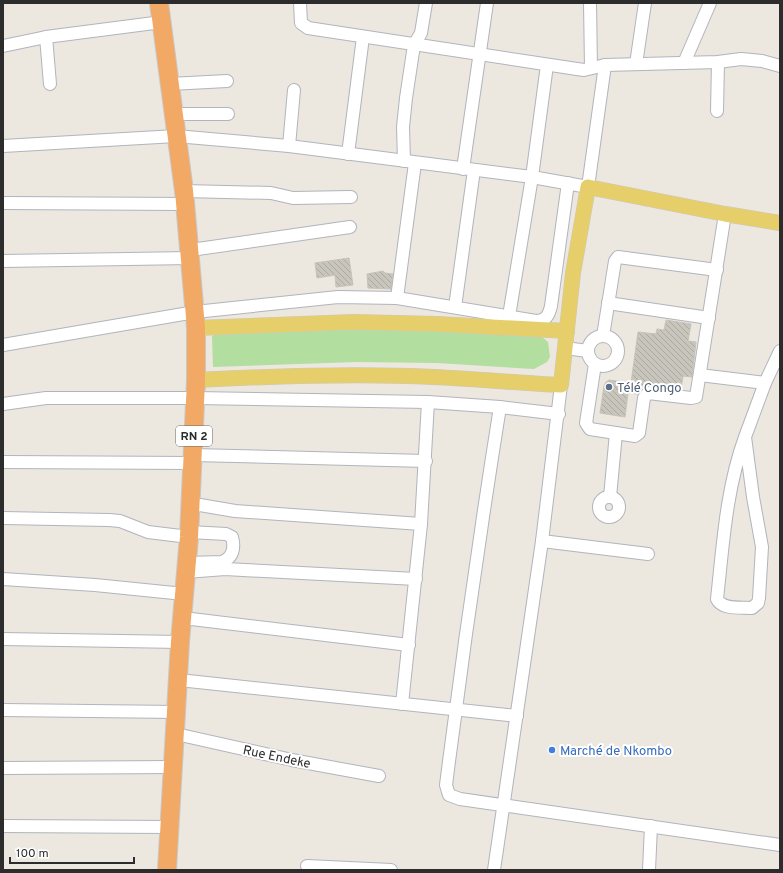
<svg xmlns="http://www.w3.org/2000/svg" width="783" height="873" font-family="Overpass,sans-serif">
  <defs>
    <pattern id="building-back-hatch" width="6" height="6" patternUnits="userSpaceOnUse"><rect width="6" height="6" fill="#c8c5bd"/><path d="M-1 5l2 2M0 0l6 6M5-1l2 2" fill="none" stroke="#aca9a3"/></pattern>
  </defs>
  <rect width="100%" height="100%" fill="#ece7df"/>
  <path fill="#b2dea0" d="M350,328L525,335L542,337L548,342L550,357L547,362L534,369L437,363L357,362L213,367L212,336L216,334Z"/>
  <g fill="url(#building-back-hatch)" stroke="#c8c3b9">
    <path d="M349,258L353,285L336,287L335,275L317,278L315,263Z"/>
    <path d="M383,271L385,273L393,274L391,289L368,288L367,274Z"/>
    <path d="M666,320L691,324L688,341L696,342L692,377L683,376L681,389L642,386L638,394L628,393L625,417L600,413L604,386L606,382L609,380L631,383L638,332L656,334L657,329L664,330Z"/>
  </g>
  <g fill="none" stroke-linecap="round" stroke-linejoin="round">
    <defs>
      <g id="minor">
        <path d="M300,3L301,23L308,28L577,69L584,70L605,65L718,62L741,59L762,61L780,66"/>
        <path d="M590,3L591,68"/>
        <path d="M46,37L50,84"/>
        <path d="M3,46L46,37L162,22"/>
        <path d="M684,63L710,3"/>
        <path d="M636,64L645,3"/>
        <path d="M170,84L227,81"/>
        <path d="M717,111L718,62"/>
        <path d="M174,114H228"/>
        <path d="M3,146L176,136L289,146L532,177L588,187L605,65"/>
        <path d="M289,146L294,90"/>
        <path d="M348,154L363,37"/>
        <path d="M404,161L403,127L406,98L414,45L421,33L426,3"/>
        <path d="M463,169L487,3"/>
        <path d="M184,191L271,193L293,198L351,197"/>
        <path d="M3,203L185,204"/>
        <path d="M191,250L350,227"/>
        <path d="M3,261L191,258"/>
        <path d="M397,298L415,163"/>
        <path d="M608,303L709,318"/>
        <path d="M455,307L474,170"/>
        <path d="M509,316L532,177L547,65"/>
        <path d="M603,336L615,261L618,257L717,270"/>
        <circle cx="603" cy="351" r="15"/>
        <path d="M3,345L195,312L338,297L397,298L536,321C546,321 549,315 551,306L568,183"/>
        <path d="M565,348L588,351"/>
        <path d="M595,364L586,423L590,429L635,436L639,433L644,398L648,393L691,398L696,397L725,214"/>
        <path d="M700,375L765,383"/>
        <path d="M3,404L46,398H195L428,402L500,407L559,414"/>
        <path d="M500,407C480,532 462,658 446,785L449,795L460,799L780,845"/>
        <path d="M745,437C726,489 723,545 717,599C722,610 741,607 752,608L758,603L759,598L762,547L753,497L745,437L765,383L780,351"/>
        <path d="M193,455L426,461"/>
        <path d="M3,462L192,463"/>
        <circle cx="609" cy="507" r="10"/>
        <path d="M610,497L616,433"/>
        <path d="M189,508L200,505L235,511L421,524"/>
        <path d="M3,518L109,520L120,521L148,532L189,537"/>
        <path d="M542,541L648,554"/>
        <path d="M186,563L222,562C233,558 235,548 232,537L226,534L189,532"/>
        <path d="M186,572L225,569L416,579"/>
        <path d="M3,579L95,585L184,594"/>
        <path d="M183,618L409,645"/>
        <path d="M3,639L180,642"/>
        <path d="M179,680L517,716"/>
        <path d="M402,704L421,524L428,402"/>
        <path d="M3,710L178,712"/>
        <path d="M176,734L292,760L379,776"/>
        <path d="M3,768L174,767"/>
        <path d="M3,826L169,827"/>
        <path d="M307,866L391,870"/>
        <path d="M494,870L542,541L561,385"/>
        <path d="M649,870L651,826"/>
      </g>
      <g id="major">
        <path d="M196,328L354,322L437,324L567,331"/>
        <path d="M196,380C275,376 355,373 434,377C476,379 519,383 561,385L573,273L588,187L725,214L780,223"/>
      </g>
      <path id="highway" d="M159,3L184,191L196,328V380L189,537L180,642L167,870"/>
    </defs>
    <use href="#minor" stroke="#b2b4be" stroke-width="14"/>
    <use href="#major" stroke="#c8c8c8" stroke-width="16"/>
    <use href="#highway" stroke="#c8c8c8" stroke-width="20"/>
    <use href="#minor" stroke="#fff" stroke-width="12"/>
    <use href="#major" stroke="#e6cf6b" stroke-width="15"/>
    <use href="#highway" stroke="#f1a965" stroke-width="18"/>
  </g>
  <circle fill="#5c6f8a" stroke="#fff" stroke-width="1.5" cx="609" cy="387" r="4"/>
  <circle fill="#3f7fe0" stroke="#fff" stroke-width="1.5" cx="552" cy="750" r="4"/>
  <g text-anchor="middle" stroke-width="4" stroke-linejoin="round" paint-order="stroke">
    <rect fill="#fff" stroke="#6b6b6b" stroke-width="1" x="176" y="426" width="36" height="20" rx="3"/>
    <g font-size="12" font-weight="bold" fill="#2c2c2c">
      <text x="194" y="440">RN 2</text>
    </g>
    <g font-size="13" fill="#4e5e75" stroke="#fff" text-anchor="start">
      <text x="617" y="392">Télé Congo</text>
    </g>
    <g font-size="13" fill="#366cbe" stroke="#fff" text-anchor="start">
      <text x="560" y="755">Marché de Nkombo</text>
    </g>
    <g font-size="13" fill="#2c2c2c" stroke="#fff">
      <text transform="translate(277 756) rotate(12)" y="5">Rue Endeke</text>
    </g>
  </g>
  <rect width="783" height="873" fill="none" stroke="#2c2c2c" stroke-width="8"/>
  <path d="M10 857v6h124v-6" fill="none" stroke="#2c2c2c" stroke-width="2"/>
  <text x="16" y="857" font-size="12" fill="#2c2c2c" stroke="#ffffff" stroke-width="3" paint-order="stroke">100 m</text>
</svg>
